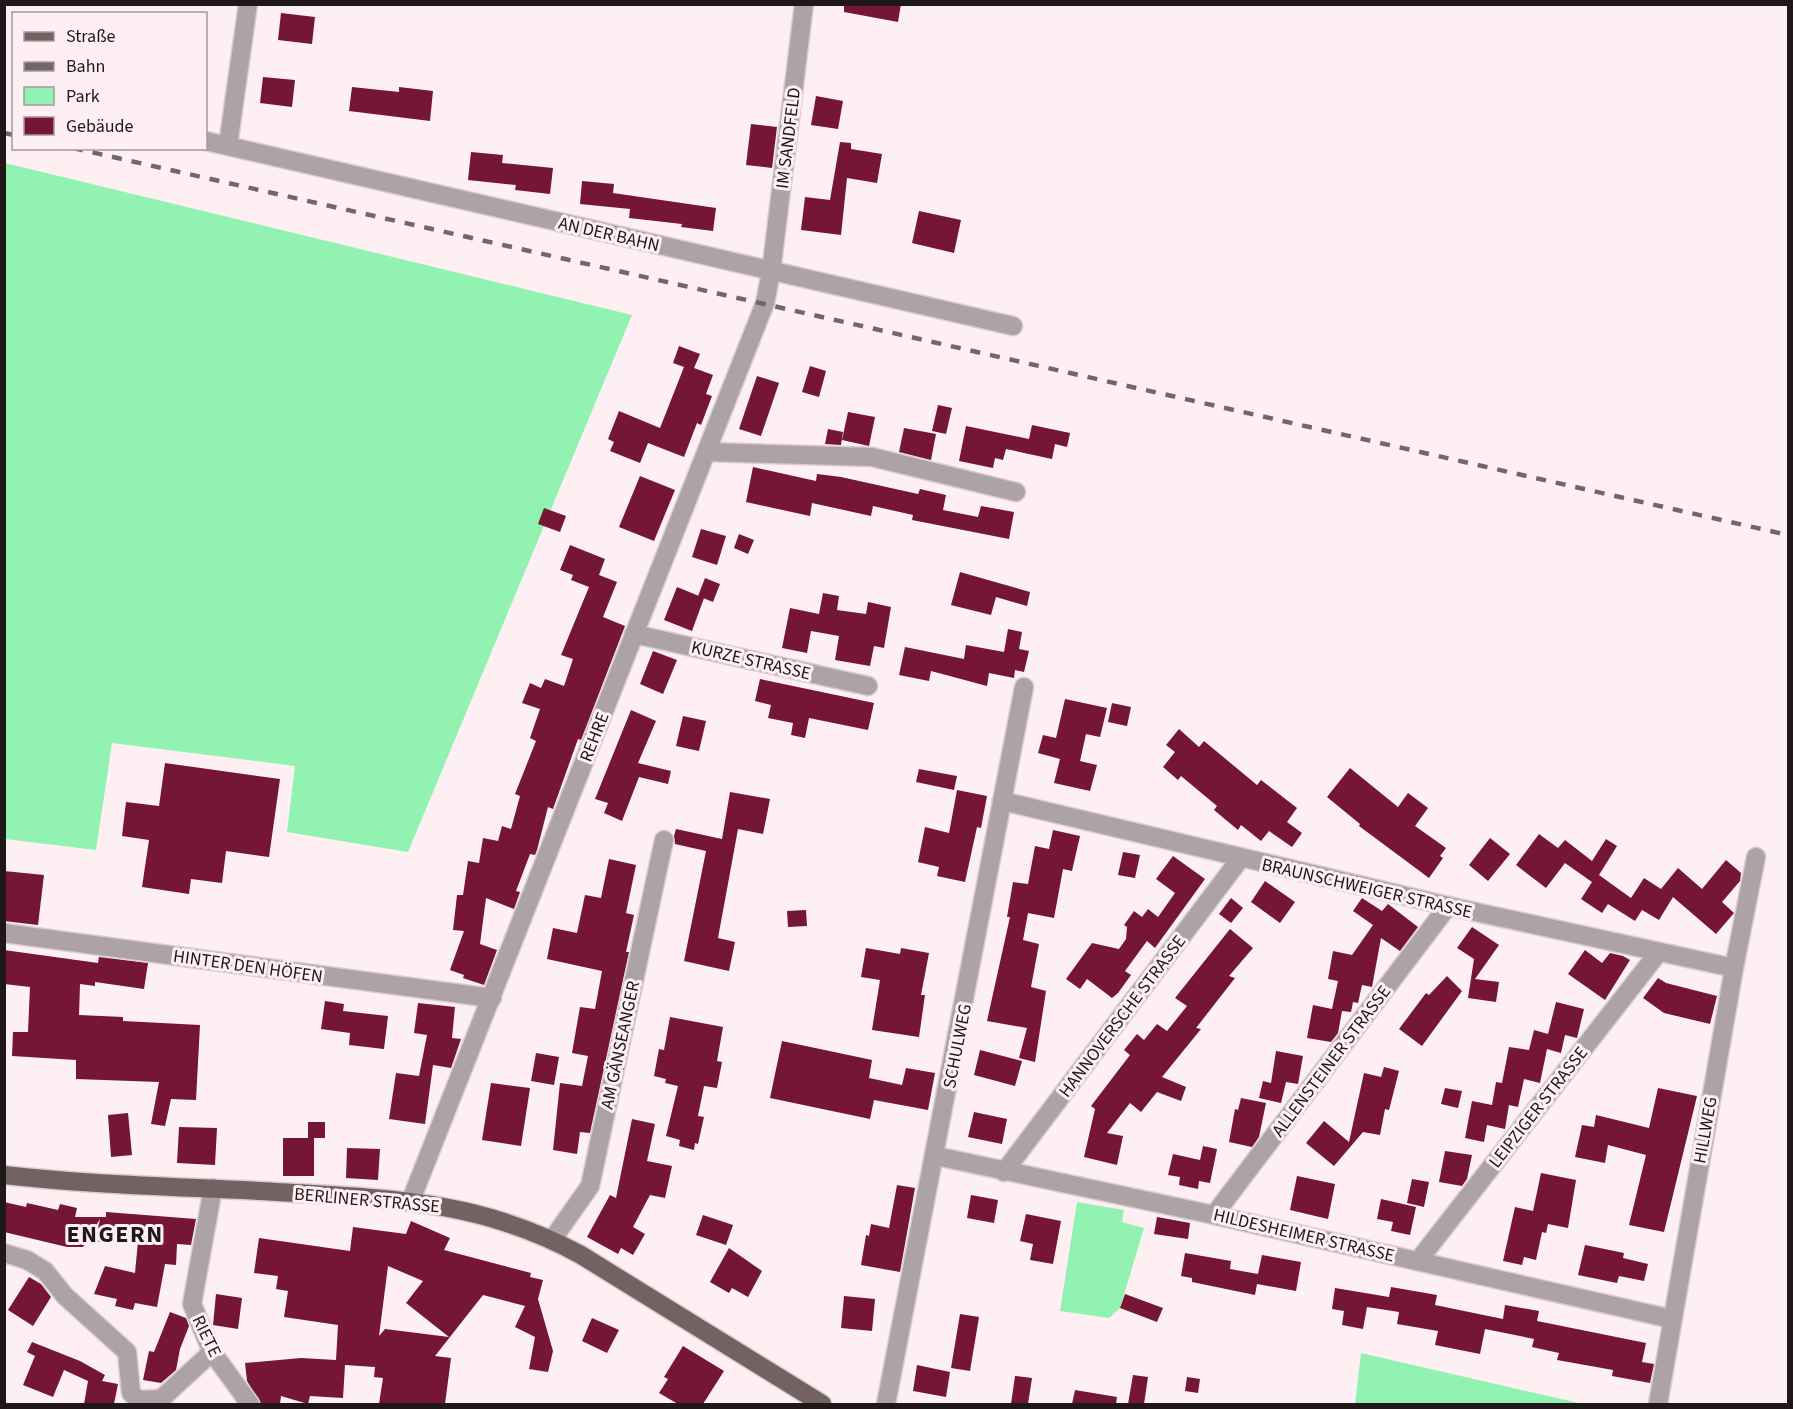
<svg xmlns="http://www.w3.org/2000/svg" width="1793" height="1409" font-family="'Source Sans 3',sans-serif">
  <rect width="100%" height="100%" fill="#fef0f2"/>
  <g fill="#91f2b2">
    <path d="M5,163L632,315L408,852L287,832L295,766L112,743L96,850L5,839Z"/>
    <path d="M1077,1202L1124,1210L1122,1222L1144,1228L1120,1308L1109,1318L1060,1311Z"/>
    <path d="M1361,1353L1583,1404H1355Z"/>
  </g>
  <g fill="#741634" fill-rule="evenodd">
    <path d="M844,4H901L898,22L844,12Z"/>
    <path d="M281,13L315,17L312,44L278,40Z"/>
    <path d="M263,77L295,80L292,107L260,103Z"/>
    <path d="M352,87L399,92V87L433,91L430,121L349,111Z"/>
    <path d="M816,96L843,101L838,129L811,125Z"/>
    <path d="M751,124L777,127L772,168L746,165Z"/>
    <path d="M840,142L851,143V149L882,154L877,183L847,178L841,235L801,230L805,197L830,200Z"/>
    <path d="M471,152L503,155L502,163L553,168L550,194L515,190L516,185L468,180Z"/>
    <path d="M582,181L614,184L613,193L716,208L713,231L681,227L682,224L629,218L630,209L580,204Z"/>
    <path d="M919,211L961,220L954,253L912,243Z"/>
    <path d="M679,346L700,354L694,368L713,375L706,394L712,396L701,425L697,423L684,457L648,443L640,463L610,451L614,442L608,439L619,411L660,428L684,367L673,363Z"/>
    <path d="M810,366L826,371L819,397L802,392Z"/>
    <path d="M757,376L779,383L761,436L739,429Z"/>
    <path d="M938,405L952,408L946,434L932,431Z"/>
    <path d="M848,412L875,417L869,446L842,440Z"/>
    <path d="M1032,425L1070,433L1067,447L1055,444L1052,459L1006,449L1003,460L995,458L993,468L959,461L966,426L1029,439Z"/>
    <path d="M904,428L936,434L931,460L899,452Z"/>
    <path d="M828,429L843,432L841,445L825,444Z"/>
    <path d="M753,467L816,481L817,474L841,477L918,494L920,489L946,495L943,510L978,517L981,506L1014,512L1009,539L912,520L913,515L873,506L871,516L812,503L810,516L746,502Z"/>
    <path d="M640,476L675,490L654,541L619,527Z"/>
    <path d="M544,508L566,516L560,532L538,524Z"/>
    <path d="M701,529L726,536L717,565L692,557Z"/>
    <path d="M739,534L754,540L748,554L734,548Z"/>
    <path d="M570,545L605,559L599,575L617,582L603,617L625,626L581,740L578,739L553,809L548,807L537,850L535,855L530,854L516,891L520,892L514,909L486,898L480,944L497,950L484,985L463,978L464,975L450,970L464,931L453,930L457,895H463L468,861L479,863L483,838L498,841L502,826L511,829L520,796L515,794L536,741L530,738L540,709L522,703L530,683L541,688L545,679L564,686L573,659L561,655L589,587L571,580L573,575L560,570Z"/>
    <path d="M960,572L1030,592L1027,606L996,597L991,615L951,605Z"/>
    <path d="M705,578L720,584L713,602L698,596Z"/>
    <path d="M677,587L704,598L692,631L664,620Z"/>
    <path d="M823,593L839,596L837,610L866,614L868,602L891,607L884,648L874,646L870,666L835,660L839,636L811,631L807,653L782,648L790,608L819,614Z"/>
    <path d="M1008,629L1022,632L1019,649L1029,651L1024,672L1015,670L1014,678L989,673L987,686L931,671L929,681L899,675L905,647L964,659L966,645L1004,652Z"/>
    <path d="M653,651L677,660L663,694L640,684Z"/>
    <path d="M760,679L874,703L868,730L809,718L805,738L791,735L793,723L768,718L771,705L755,701Z"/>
    <path d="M1065,699L1107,708L1100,737L1086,734L1080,761L1097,765L1090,791L1054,783L1060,759L1038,753L1043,735L1056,738Z"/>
    <path d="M1112,703L1131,707L1127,726L1108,722Z"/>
    <path d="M631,710L656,721L638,763L671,771L668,784L639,777L622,821L604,813L608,803L595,799Z"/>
    <path d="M683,716L706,721L699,751L676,746Z"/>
    <path d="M1179,729L1199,747L1204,741L1257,785L1261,780L1297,808L1287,822L1302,833L1292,847L1269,831L1261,841L1241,825L1238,830L1214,810L1217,806L1181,776L1178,780L1163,767L1175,752L1166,745Z"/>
    <path d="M165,763L280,779L269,857L226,851L222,883L191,879L189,894L142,887L149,840L122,836L126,802L159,806Z"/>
    <path d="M1350,768L1398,807L1408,793L1428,808L1415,826L1446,848L1440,856L1443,858L1429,878L1359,826L1360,824L1327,797Z"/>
    <path d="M919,769L957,776L954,790L916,782Z"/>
    <path d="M957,790L987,796L981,828L977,827L965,882L937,876L939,867L918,862L925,827L949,833Z"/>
    <path d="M730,792L770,799L763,834L738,829L718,938L735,942L729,971L684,961L706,851L675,844L674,836L676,829L722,839Z"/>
    <path d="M1053,830L1080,836L1072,871L1063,869L1054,918L1028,913L1023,940L1039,944L1031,987L1046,991L1035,1062L1019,1058L1027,1028L987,1021L1010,917H1007L1013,882L1028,884L1035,846L1049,849Z"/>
    <path d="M1539,834L1558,848L1565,840L1592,861L1606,839L1617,846L1599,875L1631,898L1644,878L1661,889L1678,868L1702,889L1726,860L1741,873L1740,881L1722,902L1734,913L1716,934L1673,897L1659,920L1642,910L1635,921L1608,904L1602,913L1581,899L1592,882L1565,863L1546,888L1516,865Z"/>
    <path d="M1490,838L1510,854L1488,881L1469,865Z"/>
    <path d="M1123,852L1140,855L1135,878L1118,875Z"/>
    <path d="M1173,856L1205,879L1155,948L1147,941L1125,971L1131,975L1118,993L1112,998L1087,979L1080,989L1066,979L1092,943L1119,949L1126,939L1127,927L1124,925L1134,911L1142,917L1148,909L1158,917L1175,893L1156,879Z"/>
    <path d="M609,859L636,865L626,913L634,915L626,952H629L590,1133L580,1132L577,1154L553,1150L560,1083L582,1086L588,1056L572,1053L580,1007L595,1009L602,971L547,959L553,928L577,933L585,895L601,898Z"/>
    <path d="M4,871L44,875L38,925L4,921Z"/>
    <path d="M1265,881L1295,902L1280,923L1251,902Z"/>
    <path d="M1231,898L1243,908L1231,923L1219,914Z"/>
    <path d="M1362,898L1382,911L1388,904L1418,927L1400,951L1381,938L1372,987L1362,985L1358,1003L1353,1002L1351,1012L1342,1011L1338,1033L1331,1042L1307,1038L1313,1005L1332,1009L1338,981L1328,979L1333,951L1352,955L1373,925L1353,911Z"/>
    <path d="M806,910L807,926L788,927L787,911Z"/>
    <path d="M1472,927L1499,945L1475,979L1499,982L1496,1002L1468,998L1474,959L1457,948Z"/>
    <path d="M1230,929L1253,948L1229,976L1235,978L1196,1028L1201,1029L1162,1077L1186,1087L1181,1101L1157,1092L1141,1112L1130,1103L1107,1133L1123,1136L1117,1165L1084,1157L1095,1109L1091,1106L1130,1055L1124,1050L1137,1034L1144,1040L1157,1024L1167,1031L1187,1006L1175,998Z"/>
    <path d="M866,948L900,954L901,948L929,953L921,995H925L919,1037L872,1030L880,980L861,977Z"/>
    <path d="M4,950L98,963L99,957L148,963L144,989L95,982V986L80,984L79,1015L123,1017V1021L200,1025L196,1100L171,1099L165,1126L151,1124L159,1082L76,1079V1060L12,1056L13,1032H28L30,987L4,984Z"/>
    <path d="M1585,950L1602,963L1610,953L1623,956L1630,960L1605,1000L1568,974Z"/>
    <path d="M1447,976L1462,991L1422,1046L1399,1029L1426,993L1429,995Z"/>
    <path d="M1658,978L1666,983L1717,996L1710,1024L1664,1013L1643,998Z"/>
    <path d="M325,1001L344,1004L343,1011L388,1016L384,1049L349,1045L350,1033L321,1029Z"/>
    <path d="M1556,1002L1584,1009L1577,1038L1565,1035L1561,1053L1547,1049L1540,1083L1524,1079L1518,1107L1509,1105L1505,1129L1487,1125L1484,1142L1465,1138L1472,1101L1492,1105L1496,1082L1502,1083L1509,1047L1529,1050L1534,1030L1548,1034Z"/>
    <path d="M418,1003L455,1007L452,1038L461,1039L451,1068L433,1065L425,1124L389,1119L396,1073L419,1076L427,1035L414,1033Z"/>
    <path d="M670,1017L723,1027L717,1061L722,1062L717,1088L704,1086L698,1116L704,1117L698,1144L695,1143L694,1150L679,1146L680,1140L666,1136L678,1086L665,1083L666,1079L654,1076L659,1049L664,1050Z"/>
    <path d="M782,1041L872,1060L869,1078L902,1085L906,1068L935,1073L928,1110L874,1100L870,1119L770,1098Z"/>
    <path d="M980,1050L1022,1061L1015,1086L974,1075Z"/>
    <path d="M1276,1051L1303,1056L1298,1084L1286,1082L1281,1103L1259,1098L1263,1081L1271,1083Z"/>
    <path d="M536,1053L559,1057L554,1085L531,1081Z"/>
    <path d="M1384,1067L1399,1071L1389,1110L1385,1109L1380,1135L1363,1132L1334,1166L1306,1143L1324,1121L1349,1142L1364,1073L1381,1077Z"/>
    <path d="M491,1083L530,1088L521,1146L482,1140Z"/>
    <path d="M1445,1088L1462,1091L1458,1108L1441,1104Z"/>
    <path d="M1658,1088L1697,1096L1664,1232L1629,1225L1646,1155L1608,1145L1605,1163L1575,1157L1582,1125L1594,1127L1596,1115L1649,1128Z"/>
    <path d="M1241,1098L1266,1103L1259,1137L1252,1147L1229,1142L1235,1109L1238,1110Z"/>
    <path d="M974,1112L1007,1119L1002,1144L968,1137Z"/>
    <path d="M128,1113L132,1155L111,1157L108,1115Z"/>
    <path d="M632,1119L655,1124L647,1161L672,1166L665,1198L650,1195L633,1227L645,1234L633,1255L621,1248L618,1254L587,1237L610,1195L616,1198Z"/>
    <path d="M308,1122H325V1138H314V1176H283V1138H308Z"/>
    <path d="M179,1127L217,1128L215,1165L177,1163Z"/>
    <path d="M1203,1146L1217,1149L1210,1183L1199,1181L1198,1189L1179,1185L1180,1177L1168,1175L1173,1154L1200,1160Z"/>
    <path d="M347,1148L380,1149L378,1180L346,1178Z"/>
    <path d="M1445,1151L1472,1155L1467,1179L1462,1186L1439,1182Z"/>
    <path d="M1541,1173L1576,1180L1568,1228L1548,1224L1546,1233L1542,1232L1536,1260L1524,1257L1522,1265L1503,1261L1515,1207L1533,1211Z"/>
    <path d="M1297,1176L1335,1184L1328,1219L1290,1210Z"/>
    <path d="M1412,1179L1429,1182L1424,1207L1407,1203Z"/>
    <path d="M897,1185L915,1188L900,1272L861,1265L866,1235L869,1236L871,1224L889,1228Z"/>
    <path d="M971,1195L998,1200L994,1223L967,1218Z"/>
    <path d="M1381,1199L1416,1207L1410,1235L1391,1231L1393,1222L1377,1219Z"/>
    <path d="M4,1202L26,1207L27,1203L58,1210L60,1204L77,1208L75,1217H106V1212L196,1219L191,1245L177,1244L176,1265L165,1264L157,1307L135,1303L133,1310L115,1306L117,1299L94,1294L105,1266L135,1273L138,1241L95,1242L100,1219L83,1247H67L4,1232Z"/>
    <path d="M1026,1214L1061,1221L1053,1264L1030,1260L1033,1244L1020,1241Z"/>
    <path d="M703,1215L733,1225L726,1245L696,1235Z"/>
    <path d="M1157,1217L1190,1223L1188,1239L1154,1234Z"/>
    <path d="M411,1221L450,1238L444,1250L531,1273L530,1277L543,1280L538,1299L553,1351L548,1372L529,1369L535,1337L515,1327L525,1306L483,1295L435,1356L451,1358L445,1404H379L383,1378L374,1377L375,1367L345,1365L343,1398L310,1396L308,1404L281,1396L280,1404H261L247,1381L245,1363L301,1358L336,1360L338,1325L284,1317L288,1291L276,1289L278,1276L254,1273L259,1238L350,1251L353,1227L406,1234ZM388,1266L423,1281L406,1303L449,1337L385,1329L379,1336Z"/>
    <path d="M1585,1245L1624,1253L1623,1258L1648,1264L1644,1281L1619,1276L1617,1283L1578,1275Z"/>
    <path d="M729,1248L762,1271L748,1297L732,1288L729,1293L710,1282Z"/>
    <path d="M1185,1253L1231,1261L1230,1269L1258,1274L1262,1255L1301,1262L1296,1291L1257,1284L1255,1295L1192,1282V1278L1181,1276Z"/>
    <path d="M29,1277L41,1284L51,1297L33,1326L8,1310Z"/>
    <path d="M1391,1287L1437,1295L1435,1305L1503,1319L1505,1305L1539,1311L1537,1321L1646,1343L1642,1362L1654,1364L1650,1383L1612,1376L1613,1370L1557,1360L1559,1353L1532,1347L1534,1339L1485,1329L1480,1354L1435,1345L1438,1331L1397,1324L1399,1312L1367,1307L1363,1329L1342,1325L1344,1311L1332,1309L1335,1288L1389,1297Z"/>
    <path d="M216,1294L242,1298L238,1329L213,1325Z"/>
    <path d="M1125,1294L1163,1308L1157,1322L1120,1308Z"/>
    <path d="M844,1296L875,1299L872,1331L841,1328Z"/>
    <path d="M170,1312L186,1318L189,1326L180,1349L176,1370L161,1383L143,1380L149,1351L154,1352Z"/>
    <path d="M960,1314L979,1317L970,1371L951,1368Z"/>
    <path d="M592,1318L619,1330L607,1353L582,1341Z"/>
    <path d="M32,1342L80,1361L105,1375L102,1381L118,1384L114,1404H84L88,1381L64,1370L53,1397L23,1385L35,1356L27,1352Z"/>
    <path d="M683,1346L724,1371L703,1404H678L659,1393L668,1379L664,1377Z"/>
    <path d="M917,1365L950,1372L946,1397L913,1391Z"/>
    <path d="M1133,1375L1148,1377L1144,1404H1128Z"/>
    <path d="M1015,1376L1032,1378L1028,1404H1011Z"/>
    <path d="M1187,1377L1200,1379L1198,1393L1185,1391Z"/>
    <path d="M1075,1390L1117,1397L1116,1404H1072Z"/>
  </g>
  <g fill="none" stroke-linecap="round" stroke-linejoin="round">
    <defs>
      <g id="minor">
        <path d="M206,141L1013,326"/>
        <path d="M228,145L248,4"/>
        <path d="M708,452L872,457L1016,492"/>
        <path d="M634,634L868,686"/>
        <path d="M1002,801L1448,906L1734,968"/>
        <path d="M4,933L492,998"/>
        <path d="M936,1156L1214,1215L1672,1319"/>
        <path d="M1004,1172L1240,859"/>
        <path d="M213,1188L192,1304L212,1352L250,1404"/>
        <path d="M411,1200L765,303L771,272L804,4"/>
        <path d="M1214,1215L1448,906"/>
        <path d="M552,1240L590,1186L664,840"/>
        <path d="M4,1253L27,1260L45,1271L65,1296L127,1352L131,1393L138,1400L161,1399L212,1352"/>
        <path d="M1418,1261L1658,953"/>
        <path d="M886,1404L1024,687"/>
        <path d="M1658,1404L1734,968L1756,857"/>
      </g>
      <path id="major" d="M4,1175C101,1186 198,1187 295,1193C400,1199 486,1203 581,1255L822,1404"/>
    </defs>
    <use href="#minor" stroke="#dacdcf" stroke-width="21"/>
    <use href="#major" stroke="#dacdcf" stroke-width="21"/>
    <use href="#minor" stroke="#ada3a5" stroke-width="18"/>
    <use href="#major" stroke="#726264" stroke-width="18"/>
    <g stroke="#716768" stroke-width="4.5" stroke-dasharray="10 10" stroke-linecap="butt">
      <path d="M4,133L14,135"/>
      <path d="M73,148L1788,535"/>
    </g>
  </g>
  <g text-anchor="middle" stroke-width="6" stroke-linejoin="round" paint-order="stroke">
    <g font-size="18" fill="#1f1718" stroke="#fef0f2">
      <text transform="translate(788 138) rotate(-83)" y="6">IM SANDFELD</text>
      <text transform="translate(609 234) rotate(13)" y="6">AN DER BAHN</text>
      <text transform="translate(751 660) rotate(13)" y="6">KURZE STRASSE</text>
      <text transform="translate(594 737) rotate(-69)" y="6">REHRE</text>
      <text transform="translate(1367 888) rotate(13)" y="6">BRAUNSCHWEIGER STRASSE</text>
      <text transform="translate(248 966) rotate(8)" y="6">HINTER DEN HÖFEN</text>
      <text transform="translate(1122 1016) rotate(-53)" y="6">HANNOVERSCHE STRASSE</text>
      <text transform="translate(620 1045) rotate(-78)" y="6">AM GÄNSEANGER</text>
      <text transform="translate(957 1046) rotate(-79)" y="6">SCHULWEG</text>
      <text transform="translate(1331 1061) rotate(-53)" y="6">ALLENSTEINER STRASSE</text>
      <text transform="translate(1538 1107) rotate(-52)" y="6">LEIPZIGER STRASSE</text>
      <text transform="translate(1705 1130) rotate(-80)" y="6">HILLWEG</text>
      <text transform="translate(367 1200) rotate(5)" y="6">BERLINER STRASSE</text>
      <text transform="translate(1304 1235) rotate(13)" y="6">HILDESHEIMER STRASSE</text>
      <text transform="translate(207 1336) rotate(64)" y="6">RIETE</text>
    </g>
    <g font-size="24" font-weight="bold" letter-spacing="1.5" fill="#1f1718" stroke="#fef0f2">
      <text x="115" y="1242">ENGERN</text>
    </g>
  </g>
  <rect width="1793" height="1409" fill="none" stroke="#1f1718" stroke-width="12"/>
  <rect x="12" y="12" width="195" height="138" fill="#fef0f2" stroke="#a5999b" stroke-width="1.5"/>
  <rect x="24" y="32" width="30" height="9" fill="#726264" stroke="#a5999b" stroke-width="1.5"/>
  <text x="66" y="42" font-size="18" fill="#1f1718">Straße</text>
  <rect x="24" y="62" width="30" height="9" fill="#716768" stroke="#a5999b" stroke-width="1.5"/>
  <text x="66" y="72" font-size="18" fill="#1f1718">Bahn</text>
  <rect x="24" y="87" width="30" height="18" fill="#91f2b2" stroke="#a5999b" stroke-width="1.5"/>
  <text x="66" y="102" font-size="18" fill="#1f1718">Park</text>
  <rect x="24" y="117" width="30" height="18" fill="#741634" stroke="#a5999b" stroke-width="1.5"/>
  <text x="66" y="132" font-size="18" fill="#1f1718">Gebäude</text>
</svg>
